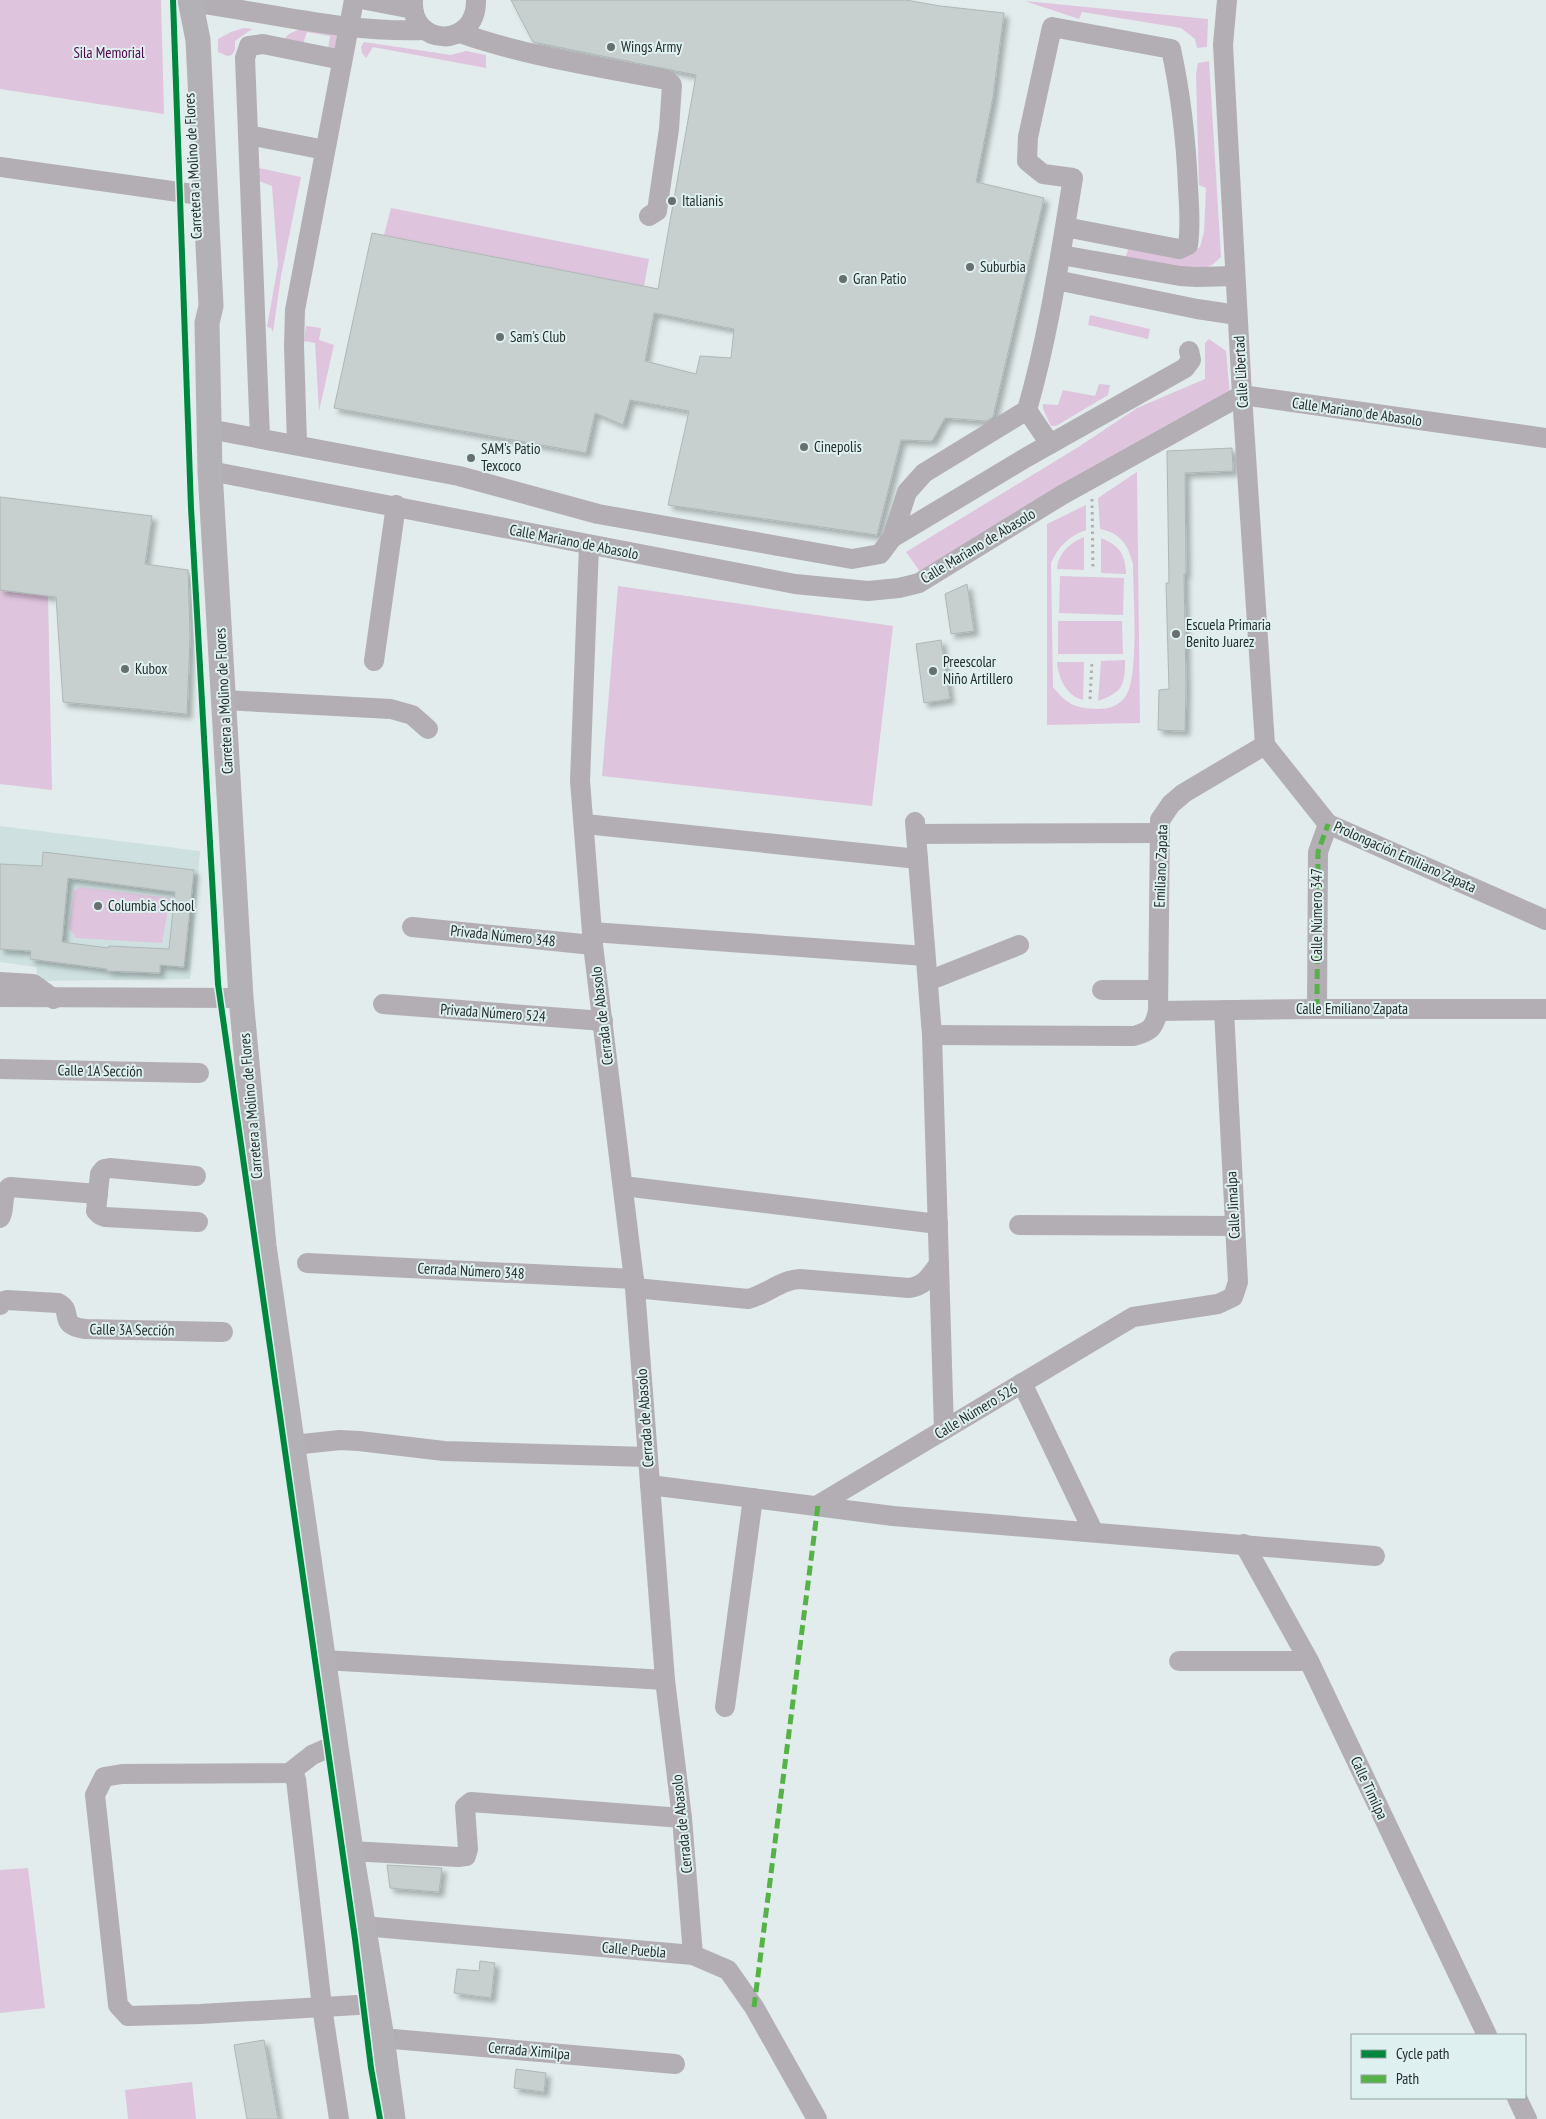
<svg xmlns="http://www.w3.org/2000/svg" width="1546" height="2119" font-family="'PT Sans Narrow',sans-serif">
  <defs>
    <filter id="shadow"><feDropShadow dx="4.5" dy="4.5" stdDeviation="2.5" flood-color="#0004"/></filter>
  </defs>
  <rect width="100%" height="100%" fill="#e2ecec"/>
  <path fill="#cee1e0" d="M0,826L200,851L190,979L38,981L36,967L0,962Z"/>
  <g fill="#dfc4dd">
    <path d="M0,0H161L164,114L0,89Z"/>
    <path d="M1025,1L1208,19L1207,47L1197,48L1195,39L1181,28L1082,12L1079,19Z"/>
    <path d="M308,25L339,32L334,50L328,49L330,36L307,32L303,44L284,39L289,34Z"/>
    <path d="M244,28L252,29L235,41V50L232,55L227,56L218,52V39L231,32Z"/>
    <path d="M364,42L451,55L466,51L486,55V68L373,47L366,58L362,53L361,47Z"/>
    <path d="M1209,61L1221,257L1212,265L1198,270L1125,259L1129,247L1189,253L1200,247L1204,232L1206,188L1199,185L1196,75L1198,63Z"/>
    <path d="M259,168L301,177L281,276L273,332L271,328L267,327L278,265L272,186L259,181Z"/>
    <path d="M391,208L649,259L644,286L384,235Z"/>
    <path d="M1090,315L1150,329L1148,339L1088,325Z"/>
    <path d="M306,326L321,328L319,340L334,345L319,411L315,343L304,341Z"/>
    <path d="M1209,339L1226,351L1230,397L923,576L906,552L1080,446L1137,408L1205,379V343Z"/>
    <path d="M1099,384L1110,385L1108,395L1056,426H1051L1043,409V404L1058,405L1063,390L1095,396Z"/>
    <path d="M1137,472L1140,723L1047,725V524L1086,505V530C1069,536 1058,547 1051,563L1053,687C1068,705 1074,708 1098,709C1110,709 1121,705 1127,694C1139,670 1133,594 1133,564C1128,544 1120,533 1100,529L1098,498Z"/>
    <path d="M1084,537V570L1057,569C1058,553 1070,543 1084,537Z"/>
    <path d="M1101,538C1120,546 1125,554 1126,574L1101,573Z"/>
    <path d="M1060,576L1124,578L1123,615L1059,613Z"/>
    <path d="M618,586L893,626L872,806L602,776Z"/>
    <path d="M0,590L48,596L52,790L0,784Z"/>
    <path d="M1058,621H1122L1123,654H1058Z"/>
    <path d="M1125,660C1125,685 1123,692 1098,701L1101,661Z"/>
    <path d="M1057,662H1084L1083,700C1066,696 1058,677 1057,662Z"/>
    <path d="M79,887L170,898L162,943L76,938L69,928L74,891Z"/>
    <path d="M28,1868L45,2008L0,2013V1870Z"/>
    <path d="M192,2082L196,2119H128L125,2090Z"/>
  </g>
  <g fill="#c8cfcf" stroke="#afb6b6" fill-rule="evenodd" filter="url(#shadow)">
    <path d="M511,0H906L940,6L1004,13L993,97L976,182L1044,198L993,417L987,421L945,418L932,441L901,440L877,535L668,505L689,411L630,400L623,425L595,413L586,453L334,408L372,233L658,289L696,75L533,42ZM654,313L734,329L731,358L700,356L696,374L645,361Z"/>
    <path d="M1232,448L1233,471L1185,473L1186,574H1184L1186,688L1185,731L1158,730L1159,690L1169,689L1166,583H1169L1167,451Z"/>
    <path d="M0,497L152,516L145,564L188,570L190,636L187,714L63,702L56,597L0,590Z"/>
    <path d="M967,584L974,631L951,634L945,594Z"/>
    <path d="M941,640L950,699L924,703L916,644Z"/>
    <path d="M43,852L194,870L184,967L160,965V973L107,971V969L30,959L31,951L0,949V864L42,866ZM68,878L175,892L169,949L109,946L108,948L62,942Z"/>
    <path d="M387,1865L442,1868L439,1892L390,1888Z"/>
    <path d="M480,1961L495,1963L491,1998L454,1993L457,1969L479,1971Z"/>
    <path d="M264,2040L278,2119H247L234,2045Z"/>
    <path d="M516,2069L546,2073L544,2092L514,2088Z"/>
  </g>
  <g fill="none" stroke-linecap="round" stroke-linejoin="round">
    <g stroke="#afafb2" stroke-width="3" stroke-dasharray="2.5 4" stroke-linecap="butt">
      <path d="M1092,499L1093,570"/>
      <path d="M1090,699L1092,662"/>
    </g>
    <g stroke="#b2aeb4" stroke-width="20">
      <path d="M366,0L413,9"/>
      <path d="M413,0C410,48 477,49 476,0"/>
      <path d="M1227,0L1223,45L1242,395L1265,745"/>
      <path d="M205,4C277,15 352,33 425,30"/>
      <path d="M460,33C526,56 597,67 667,80L672,85L669,129L657,211L649,216"/>
      <path d="M248,135L325,150"/>
      <path d="M0,167L193,194"/>
      <path d="M1061,255L1180,276L1197,277L1235,276"/>
      <path d="M1056,280L1197,309L1237,315"/>
      <path d="M1027,410L1050,444"/>
      <path d="M209,429L459,476L598,514L852,559L880,554L892,538L907,492L924,473L1027,410C1049,334 1060,256 1073,178L1043,174L1027,161L1028,137L1052,27L1171,49C1181,95 1186,140 1188,187C1189,207 1191,225 1188,245L1179,249L1065,227"/>
      <path d="M260,438L245,58L249,46L263,44L342,60"/>
      <path d="M297,444L294,346L295,310L354,0"/>
      <path d="M210,471L795,584L868,591L899,588L919,583L1062,495L1242,395L1546,438"/>
      <path d="M892,538L1027,457L1185,368L1191,360L1189,351"/>
      <path d="M589,545L580,781L593,945L635,1288L665,1680L682,1818L693,1955"/>
      <path d="M374,661L396,505"/>
      <path d="M224,700L391,709L412,715L428,729"/>
      <path d="M1265,745L1328,824L1546,920"/>
      <path d="M915,822L932,1035L944,1430"/>
      <path d="M585,824L918,859"/>
      <path d="M916,834L1160,833"/>
      <path d="M412,927L593,945"/>
      <path d="M592,932L925,956"/>
      <path d="M928,981L1019,945"/>
      <path d="M0,982L33,984L54,999"/>
      <path d="M1102,990H1158"/>
      <path d="M0,997L241,998"/>
      <path d="M383,1004L603,1021"/>
      <path d="M1317,1009L1318,852L1328,824"/>
      <path d="M1158,1011L1317,1009H1546"/>
      <path d="M932,1035L1134,1036C1151,1031 1154,1028 1158,1011L1160,820L1171,804L1184,793L1265,745"/>
      <path d="M0,1069L199,1073"/>
      <path d="M196,1176L110,1168L104,1169L100,1174L96,1211L100,1215L105,1217L198,1222"/>
      <path d="M623,1186L938,1224"/>
      <path d="M0,1218C6,1209 0,1194 10,1187L98,1194"/>
      <path d="M1019,1225L1234,1226"/>
      <path d="M307,1263L634,1279"/>
      <path d="M635,1288L748,1299C768,1294 780,1280 800,1279L909,1288C925,1286 930,1276 939,1264"/>
      <path d="M0,1305L1,1302L7,1300L58,1303C75,1311 56,1325 85,1329L223,1332"/>
      <path d="M1022,1383L1093,1531"/>
      <path d="M293,1445L340,1440L359,1441L444,1451L648,1457"/>
      <path d="M650,1485L893,1516L1375,1556"/>
      <path d="M818,1505L1133,1317L1218,1304L1233,1297L1238,1282L1224,1010"/>
      <path d="M1244,1544L1309,1661L1487,2035"/>
      <path d="M324,1660L665,1680"/>
      <path d="M1179,1661H1309"/>
      <path d="M725,1707L753,1498"/>
      <path d="M337,1744L312,1755L289,1773L122,1774L104,1777L95,1795L118,2005L128,2016L200,2014L375,2004"/>
      <path d="M289,1773L296,1779L322,2007L339,2119"/>
      <path d="M351,1851L458,1857L466,1856L468,1849L465,1807L471,1802L682,1818"/>
      <path d="M363,1926L693,1955L728,1970L754,2007L817,2119"/>
      <path d="M382,2038L675,2064"/>
      <path d="M1517,2098L1527,2119"/>
    </g>
    <path stroke="#b3b0b6" stroke-width="25" d="M190,0L198,40L211,306L207,323L210,471L241,998L264,1246L351,1851L382,2038L393,2119"/>
    <g stroke="#55b246" stroke-width="5" stroke-dasharray="10 5" stroke-linecap="butt">
      <path d="M1317,1009L1318,852L1328,824"/>
      <path d="M754,2007L818,1505"/>
    </g>
    <defs>
      <path id="cycleway" d="M173,0L191,508L218,984L355,1939L371,2068L380,2119"/>
    </defs>
    <use href="#cycleway" stroke="#def0ef" stroke-width="9"/>
    <use href="#cycleway" stroke="#00873e" stroke-width="6"/>
  </g>
  <g fill="#676f6f" stroke="#def0ef" stroke-width="2">
    <circle cx="611" cy="47" r="5"/>
    <circle cx="672" cy="201" r="5"/>
    <circle cx="970" cy="267" r="5"/>
    <circle cx="843" cy="279" r="5"/>
    <circle cx="500" cy="337" r="5"/>
    <circle cx="804" cy="447" r="5"/>
    <circle cx="471" cy="458" r="5"/>
    <circle cx="1176" cy="634" r="5"/>
    <circle cx="125" cy="669" r="5"/>
    <circle cx="933" cy="671" r="5"/>
    <circle cx="98" cy="906" r="5"/>
  </g>
  <g text-anchor="middle" stroke-width="4" stroke-linejoin="round" paint-order="stroke">
    <g font-size="15" fill="#252c2c" stroke="#def0ef" text-anchor="start">
      <text x="621" y="52">Wings Army</text>
      <text x="682" y="206">Italianis</text>
      <text x="980" y="272">Suburbia</text>
      <text x="853" y="284">Gran Patio</text>
      <text x="510" y="342">Sam's Club</text>
      <text x="814" y="452">Cinepolis</text>
      <text x="481" y="454">SAM's Patio<tspan x="481" dy="17">Texcoco</tspan></text>
      <text x="1186" y="630">Escuela Primaria<tspan x="1186" dy="17">Benito Juarez</tspan></text>
      <text x="943" y="667">Preescolar<tspan x="943" dy="17">Niño Artillero</tspan></text>
      <text x="135" y="674">Kubox</text>
      <text x="108" y="911">Columbia School</text>
    </g>
    <g font-size="15" fill="#55004b" stroke="#def0ef">
      <text x="109" y="58">Sila Memorial</text>
    </g>
    <g font-size="15" fill="#252c2c" stroke="#def0ef">
      <text transform="translate(193 166) rotate(-93)" y="5">Carretera a Molino de Flores</text>
      <text transform="translate(1241 372) rotate(-93)" y="5">Calle Libertad</text>
      <text transform="translate(1357 412) rotate(8)" y="5">Calle Mariano de Abasolo</text>
      <text transform="translate(574 542) rotate(11)" y="5">Calle Mariano de Abasolo</text>
      <text transform="translate(978 546) rotate(-31)" y="5">Calle Mariano de Abasolo</text>
      <text transform="translate(224 701) rotate(-93)" y="5">Carretera a Molino de Flores</text>
      <text transform="translate(1405 857) rotate(24)" y="5">Prolongación Emiliano Zapata</text>
      <text transform="translate(1161 866) rotate(-88)" y="5">Emiliano Zapata</text>
      <text transform="translate(1317 915) rotate(-90)" y="5">Calle Número 347</text>
      <text transform="translate(503 936) rotate(6)" y="5">Privada Número 348</text>
      <text x="1352" y="1014">Calle Emiliano Zapata</text>
      <text transform="translate(493 1013) rotate(4)" y="5">Privada Número 524</text>
      <text transform="translate(602 1016) rotate(-97)" y="5">Cerrada de Abasolo</text>
      <text transform="translate(100 1071) rotate(1)" y="5">Calle 1A Sección</text>
      <text transform="translate(251 1106) rotate(-95)" y="5">Carretera a Molino de Flores</text>
      <text transform="translate(1233 1205) rotate(-93)" y="5">Calle Jimalpa</text>
      <text transform="translate(471 1271) rotate(3)" y="5">Cerrada Número 348</text>
      <text transform="translate(132 1330) rotate(1)" y="5">Calle 3A Sección</text>
      <text transform="translate(976 1411) rotate(-31)" y="5">Calle Número 526</text>
      <text transform="translate(645 1418) rotate(-94)" y="5">Cerrada de Abasolo</text>
      <text transform="translate(1369 1788) rotate(65)" y="5">Calle Timilpa</text>
      <text transform="translate(682 1824) rotate(-96)" y="5">Cerrada de Abasolo</text>
      <text transform="translate(634 1950) rotate(5)" y="5">Calle Puebla</text>
      <text transform="translate(529 2051) rotate(5)" y="5">Cerrada Ximilpa</text>
    </g>
  </g>
  <rect x="1351" y="2034" width="175" height="65" fill="#def0ef" stroke="#94a2a1"/>
  <rect x="1361" y="2050" width="25" height="8" fill="#00873e" stroke="#94a2a1"/>
  <text x="1396" y="2059" font-size="15" fill="#252c2c">Cycle path</text>
  <rect x="1361" y="2075" width="25" height="8" fill="#55b246" stroke="#94a2a1"/>
  <text x="1396" y="2084" font-size="15" fill="#252c2c">Path</text>
</svg>
